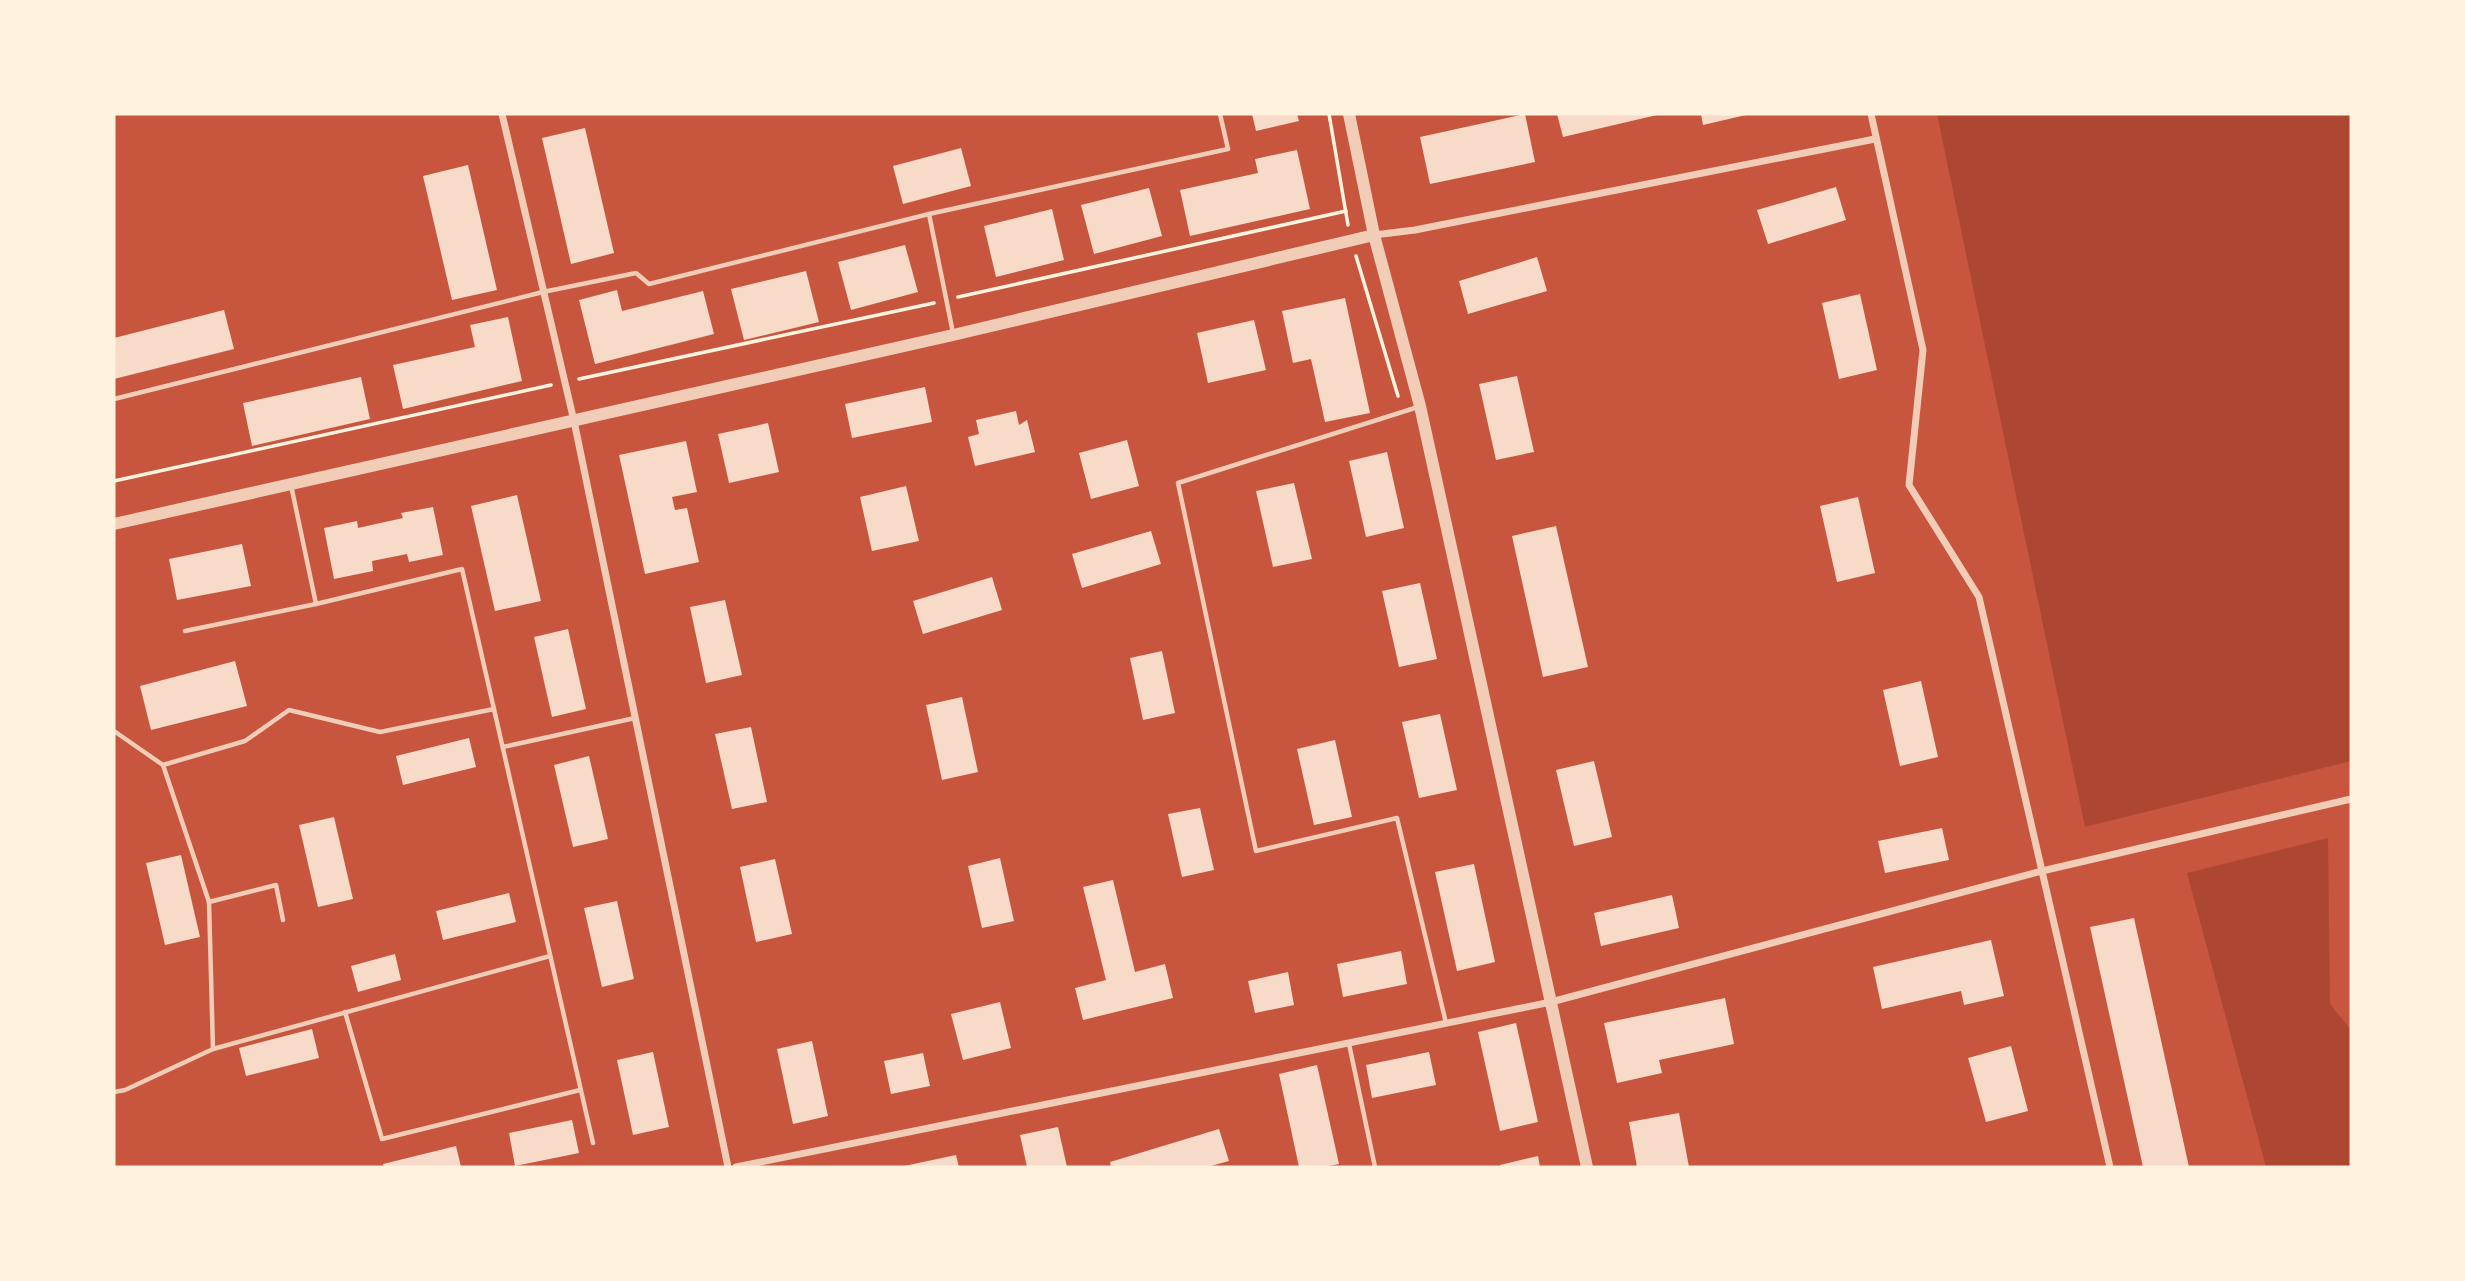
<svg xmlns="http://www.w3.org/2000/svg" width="2465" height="1281" font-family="Arial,sans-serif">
  <rect width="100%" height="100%" fill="#c8553d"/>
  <g fill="#ae4732">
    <path d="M1937,114H2351V761L2085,827Z"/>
    <path d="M2328,838L2330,1004L2351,1030V1167H2266L2187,873Z"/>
  </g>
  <g fill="#f7dbc8">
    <path d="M1252,114H1297L1299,121L1256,131Z"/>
    <path d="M1525,114L1535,162L1430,184L1420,137Z"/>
    <path d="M1557,114H1657V115L1563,137Z"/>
    <path d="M1701,114H1746V115L1703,125Z"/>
    <path d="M585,128L614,253L571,264L542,138Z"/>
    <path d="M961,148L971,186L903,204L893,166Z"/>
    <path d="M1297,150L1310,209L1190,236L1180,190L1258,173L1255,159Z"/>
    <path d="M468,165L497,290L452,300L423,176Z"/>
    <path d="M1836,187L1846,220L1768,244L1757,210Z"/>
    <path d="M1149,188L1162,236L1094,254L1081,205Z"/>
    <path d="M1052,209L1064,260L996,277L984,226Z"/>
    <path d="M905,245L918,292L851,310L838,262Z"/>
    <path d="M1537,257L1547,291L1468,314L1459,281Z"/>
    <path d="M806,271L819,322L744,340L731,289Z"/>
    <path d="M617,290L622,311L703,291L714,334L595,364L579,300Z"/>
    <path d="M1860,294L1877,370L1839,379L1822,303Z"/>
    <path d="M1345,298L1370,413L1325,422L1311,359L1293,363L1282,311Z"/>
    <path d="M224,310L234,349L114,379V338Z"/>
    <path d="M508,317L522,381L403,409L393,365L475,347L470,325Z"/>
    <path d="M1254,320L1266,370L1208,383L1197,333Z"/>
    <path d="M1517,376L1534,452L1496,460L1479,384Z"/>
    <path d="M361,377L370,419L252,446L243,403Z"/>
    <path d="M925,387L932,422L852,438L845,404Z"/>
    <path d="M1016,411L1019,425L1027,420L1035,452L975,466L968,437L979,434L976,420Z"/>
    <path d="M768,423L779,472L729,483L718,434Z"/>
    <path d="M1127,440L1139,486L1091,499L1079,453Z"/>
    <path d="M686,441L697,492L672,497L675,510L687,508L699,562L645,574L619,455Z"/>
    <path d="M1387,452L1404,528L1366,537L1349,461Z"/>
    <path d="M1294,483L1312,559L1273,567L1256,491Z"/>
    <path d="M906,486L919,541L872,551L860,497Z"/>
    <path d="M517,495L541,601L495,611L471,506Z"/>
    <path d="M1858,497L1875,573L1837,582L1820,506Z"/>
    <path d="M433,507L443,555L409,562L407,554L372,561L373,571L334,579L324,528L357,521L358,528L403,518L401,513Z"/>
    <path d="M1556,526L1588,667L1543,677L1512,536Z"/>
    <path d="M1151,531L1161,564L1082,588L1072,554Z"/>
    <path d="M242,544L251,586L177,600L169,559Z"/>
    <path d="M992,577L1002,610L923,634L913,601Z"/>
    <path d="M1420,583L1437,659L1399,667L1382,591Z"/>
    <path d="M725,600L742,675L706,683L690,607Z"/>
    <path d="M568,629L586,709L552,717L534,637Z"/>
    <path d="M1162,651L1175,713L1143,720L1130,658Z"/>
    <path d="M235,661L247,706L151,730L140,686Z"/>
    <path d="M1921,681L1938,757L1900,766L1883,690Z"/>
    <path d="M962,697L978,772L942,780L926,705Z"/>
    <path d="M1440,714L1457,790L1419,798L1402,722Z"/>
    <path d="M751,727L767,802L732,809L715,734Z"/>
    <path d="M469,738L476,767L403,785L396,756Z"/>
    <path d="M1335,740L1352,817L1314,825L1297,749Z"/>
    <path d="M589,756L608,839L573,847L554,765Z"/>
    <path d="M1594,761L1612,837L1574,846L1556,770Z"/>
    <path d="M1200,808L1214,870L1182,877L1168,814Z"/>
    <path d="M334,817L353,899L318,907L299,825Z"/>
    <path d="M1942,828L1949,860L1885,873L1878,841Z"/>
    <path d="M181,855L200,937L165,945L146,863Z"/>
    <path d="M1000,858L1014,921L982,928L968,866Z"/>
    <path d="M775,859L792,934L756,942L740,867Z"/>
    <path d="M1474,864L1495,962L1457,971L1435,872Z"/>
    <path d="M1113,880L1135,972L1165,964L1173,998L1083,1020L1075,988L1106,980L1083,887Z"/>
    <path d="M509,893L516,922L443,940L436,911Z"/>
    <path d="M1672,895L1679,928L1601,946L1594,913Z"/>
    <path d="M617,901L634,979L602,987L584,908Z"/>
    <path d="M2134,918L2189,1167H2143L2090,927Z"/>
    <path d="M1991,940L2004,996L1964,1005L1961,991L1882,1009L1873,967Z"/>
    <path d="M1401,951L1407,984L1343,997L1337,964Z"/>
    <path d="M395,954L401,980L358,992L351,966Z"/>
    <path d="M1288,972L1294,1005L1255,1013L1248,981Z"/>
    <path d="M1725,998L1734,1044L1659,1060L1662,1073L1617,1083L1604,1023Z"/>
    <path d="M1000,1002L1011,1048L963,1060L951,1014Z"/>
    <path d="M1516,1023L1538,1122L1500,1131L1478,1032Z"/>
    <path d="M312,1029L319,1058L246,1076L239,1048Z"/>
    <path d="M812,1041L828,1116L793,1124L777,1049Z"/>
    <path d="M2011,1046L2028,1111L1986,1122L1968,1058Z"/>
    <path d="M653,1052L669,1127L633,1135L617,1060Z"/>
    <path d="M1429,1052L1436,1085L1372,1098L1366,1065Z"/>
    <path d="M923,1053L930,1086L891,1094L884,1061Z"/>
    <path d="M1317,1065L1339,1164L1324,1167H1299L1279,1074Z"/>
    <path d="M1679,1113L1689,1167H1637L1629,1122Z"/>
    <path d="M572,1120L579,1153L515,1166L509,1133Z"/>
    <path d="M1058,1127L1067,1167H1027L1020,1135Z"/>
    <path d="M1219,1129L1229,1161L1207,1167H1111L1110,1162Z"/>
    <path d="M456,1146L461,1167H384L383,1164Z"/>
    <path d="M956,1155L959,1167H904V1166Z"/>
    <path d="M1538,1156L1540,1167H1500V1165Z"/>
  </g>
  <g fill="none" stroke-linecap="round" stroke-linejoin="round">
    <g stroke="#fff3e0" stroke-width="3.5">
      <path d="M1329,114L1348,225"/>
      <path d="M1356,256L1398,396"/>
      <path d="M958,297L1346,211"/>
      <path d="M579,379L934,303"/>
      <path d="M114,481L551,385"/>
    </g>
    <g stroke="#f1ccb7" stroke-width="4.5">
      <path d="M929,214L953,333"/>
      <path d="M114,399L543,292L636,273L649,284L929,214L1228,149L1220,114"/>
      <path d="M1418,407L1178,483L1256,851L1397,818L1446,1023"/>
      <path d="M316,604L462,569L593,1143"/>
      <path d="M185,631L316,604L291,485"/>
      <path d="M114,731L163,765"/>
      <path d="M503,747L635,718"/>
      <path d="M209,902L276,885L283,920"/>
      <path d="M345,1012L382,1139L580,1090"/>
      <path d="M1349,1044L1375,1167"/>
      <path d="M213,1049L550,956"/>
      <path d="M114,1092L125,1090L213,1049L209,902L163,765L245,741L289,710L380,732L494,709"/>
    </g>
    <g stroke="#f1ccb7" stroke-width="7">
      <path d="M502,114L574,421L728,1167"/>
      <path d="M1871,114L1923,350L1909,485L1979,597L2110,1167"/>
      <path d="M1374,235L1415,230L1875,139"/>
      <path d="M736,1167L1551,1002L2042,871L2351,799"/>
    </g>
    <g stroke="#f1ccb7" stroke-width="12">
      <path d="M1349,114L1374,235L1420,406L1587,1167"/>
      <path d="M114,524L953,335L1374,235"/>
    </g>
  </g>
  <rect width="2465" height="1281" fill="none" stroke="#fff3e0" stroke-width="231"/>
</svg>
